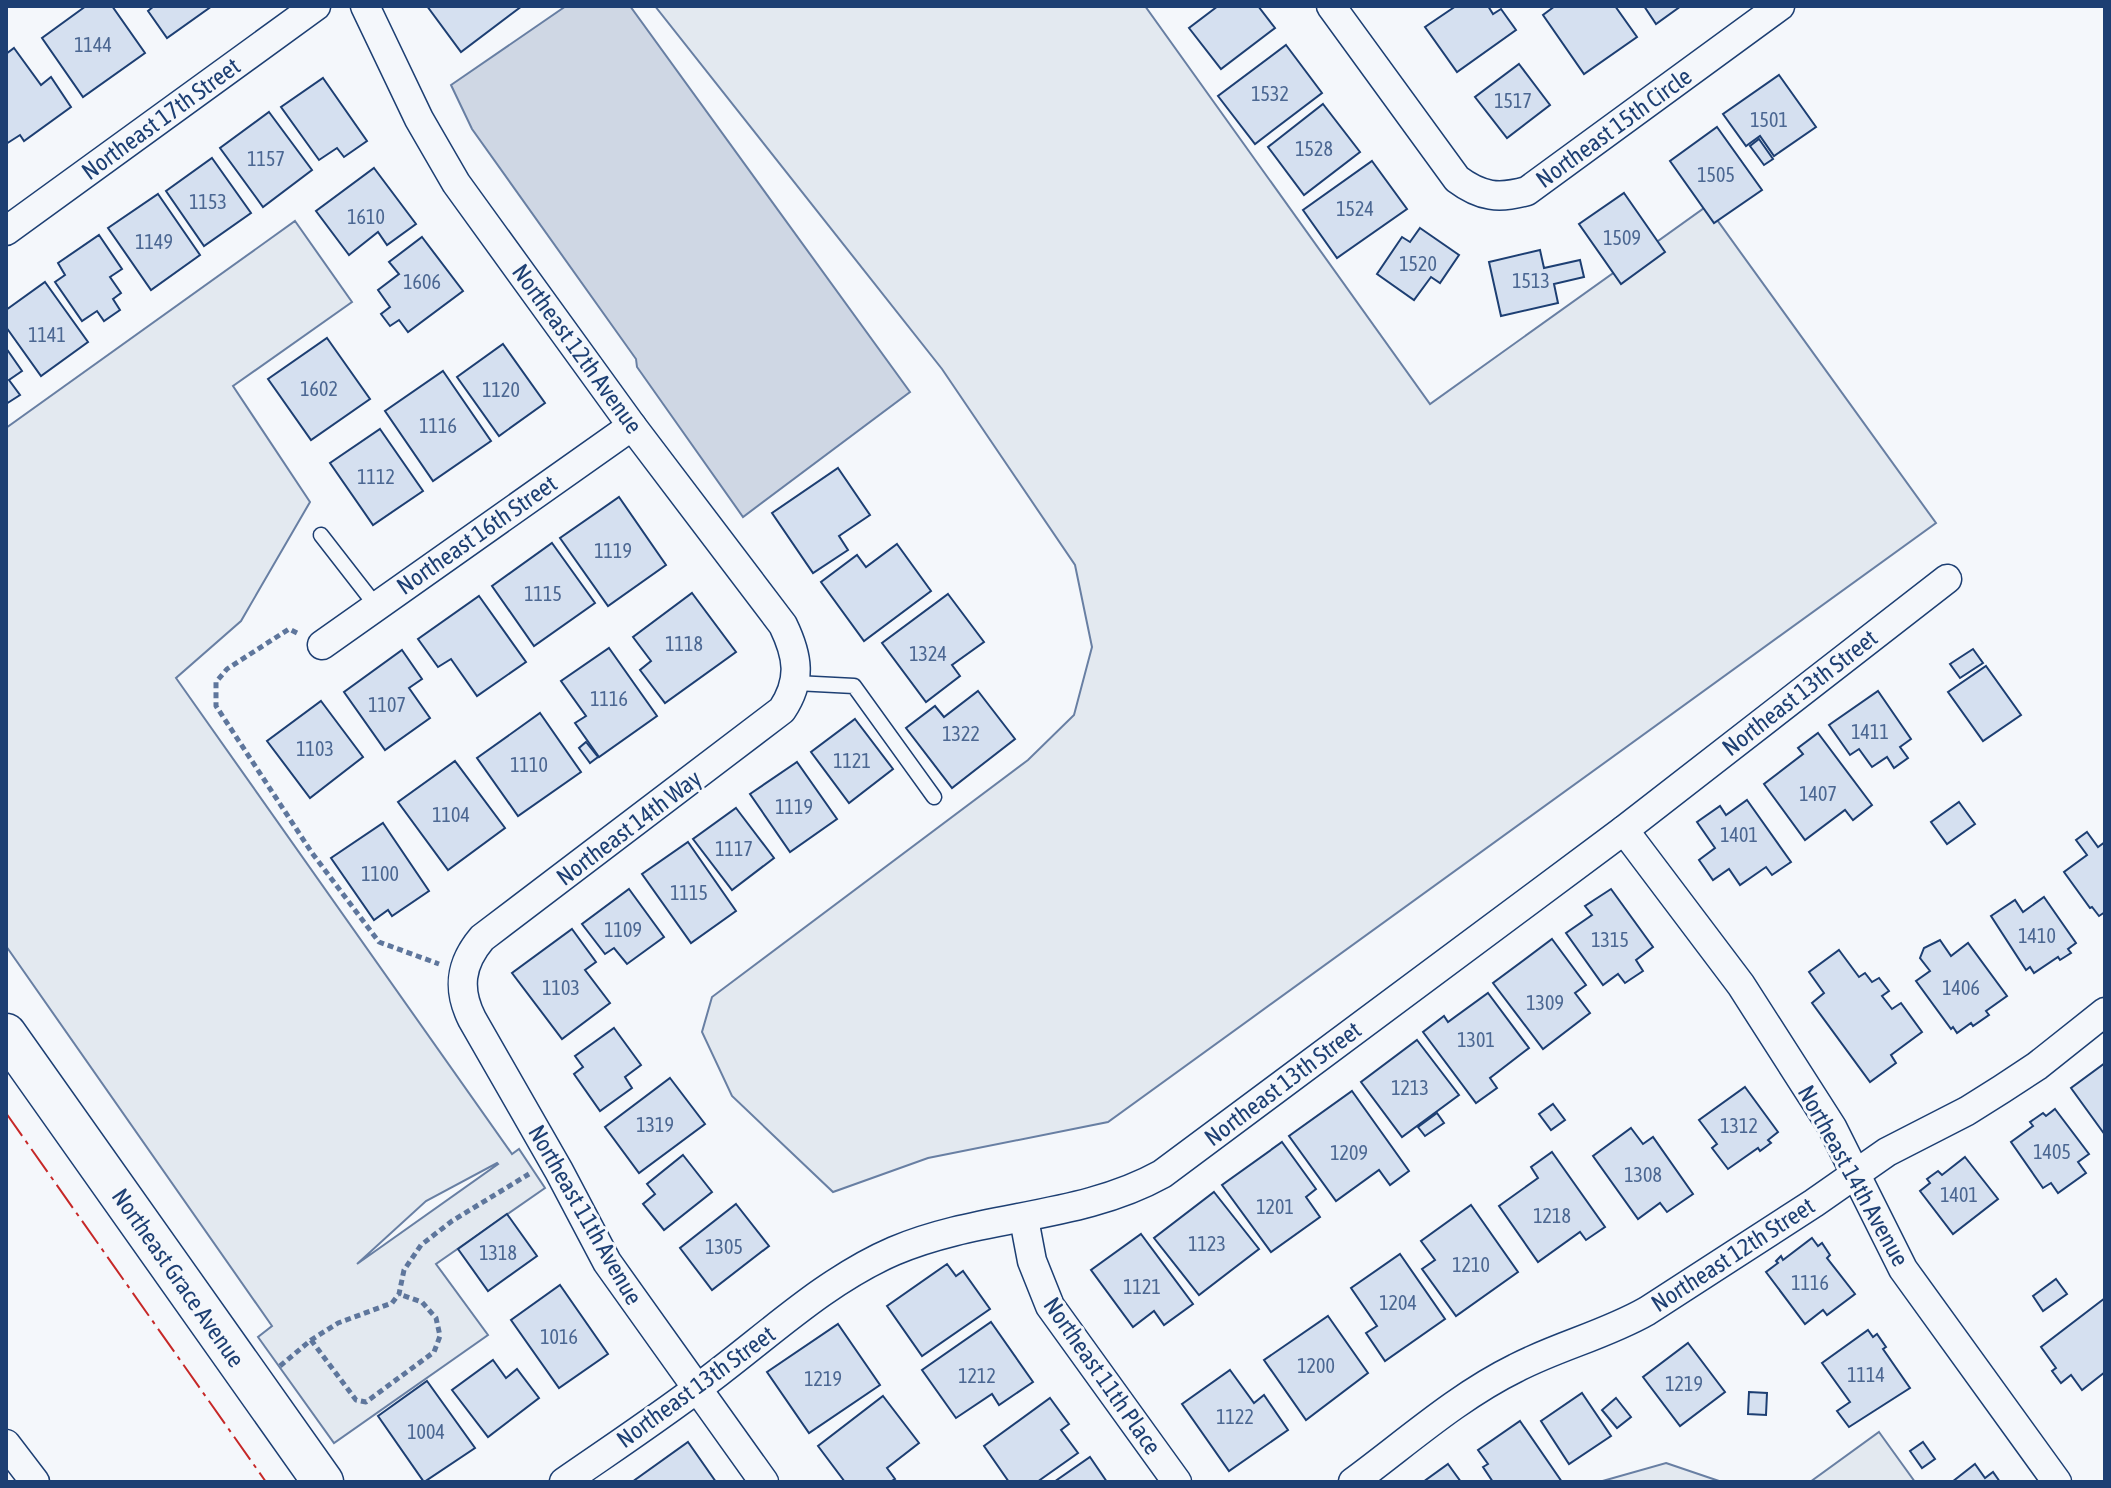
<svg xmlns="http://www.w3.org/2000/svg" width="2111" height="1488" font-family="'Asap Condensed',sans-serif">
  <rect width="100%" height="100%" fill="#f4f7fb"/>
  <g fill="#e3e9f0" stroke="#687fa3" stroke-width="2" fill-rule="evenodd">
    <path d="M655,6H1145L1430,404L1707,206L1936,523L1108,1122L928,1158L833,1192L732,1096L702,1032L712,997L1028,760L1074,715L1092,647L1075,565L942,369Z"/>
    <path d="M295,221L352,302L233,386L310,502L241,621L176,678L512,1154L519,1149L545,1188L436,1264L488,1335L334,1443L258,1337L272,1326L6,946V428ZM497,1163L498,1164L357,1264L426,1201Z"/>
    <path d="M1879,1432L1915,1482H1810Z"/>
    <path d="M1666,1463L1722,1482H1599Z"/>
  </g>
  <path fill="#cfd7e4" stroke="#687fa3" stroke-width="2" d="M566,6H630L910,392L743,517L637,367L636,359L472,129L451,85Z"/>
  <g fill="#d5e0f0" stroke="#1d3f73" stroke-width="2">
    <path d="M86,6H112L145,53L83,97L42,38Z"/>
    <path d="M154,6H212L167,38L148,11Z"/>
    <path d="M427,6H522L461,52Z"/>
    <path d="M1218,6H1258L1275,28L1221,69L1189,28Z"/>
    <path d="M1456,6H1488L1493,14L1501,9L1516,30L1457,72L1425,27Z"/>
    <path d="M1555,6H1615L1637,37L1584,74L1543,15Z"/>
    <path d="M1644,6H1681L1656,24Z"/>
    <path d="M1286,45L1322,93L1255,144L1218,96Z"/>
    <path d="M14,48L41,85L51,77L71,107L24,141L20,135L6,144V54Z"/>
    <path d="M1519,64L1550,105L1507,138L1475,97Z"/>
    <path d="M1779,75L1816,127L1774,156L1760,136L1746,146L1723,114Z"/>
    <path d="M323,78L367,141L344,157L337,148L319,160L281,107Z"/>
    <path d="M1323,104L1360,152L1304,195L1268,147Z"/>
    <path d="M269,112L312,170L263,207L220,148Z"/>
    <path d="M1717,127L1762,190L1714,223L1670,161Z"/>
    <path d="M1759,139L1773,159L1764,165L1750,146Z"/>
    <path d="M212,158L251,213L204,246L166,191Z"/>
    <path d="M1372,161L1407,209L1337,258L1303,210Z"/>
    <path d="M374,168L416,224L387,245L378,232L349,255L316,211Z"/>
    <path d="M1624,193L1665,252L1621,284L1579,224Z"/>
    <path d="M158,194L200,255L151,290L108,228Z"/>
    <path d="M1420,228L1459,255L1440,283L1431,277L1414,300L1377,274L1402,237L1410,242Z"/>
    <path d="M99,235L122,269L110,277L121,293L113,299L120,310L104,321L97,311L82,321L55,282L65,275L58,263Z"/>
    <path d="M422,237L463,291L408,332L399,320L390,326L381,314L390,307L378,290L399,274L389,262Z"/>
    <path d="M1540,250L1544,268L1580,260L1584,277L1554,284L1558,303L1501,316L1489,262Z"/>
    <path d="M45,282L88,342L41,376L6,327V310Z"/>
    <path d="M327,338L370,399L311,440L268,379Z"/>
    <path d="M503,344L545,403L499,436L457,377Z"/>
    <path d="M6,348L22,371L9,380L20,395L6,404Z"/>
    <path d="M443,371L491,441L433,481L385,411Z"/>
    <path d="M380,429L423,491L373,525L330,463Z"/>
    <path d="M838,468L870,515L839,536L848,550L813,573L772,513Z"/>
    <path d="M619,497L666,565L608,606L560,538Z"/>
    <path d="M552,543L595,603L534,646L492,586Z"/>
    <path d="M897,544L931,591L864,641L821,582L857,555L866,567Z"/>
    <path d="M692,593L736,652L665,703L640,670L651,661L633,637Z"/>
    <path d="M948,594L984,642L952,665L960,676L926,702L882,643Z"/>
    <path d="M479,596L526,662L477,696L451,659L438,667L418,639Z"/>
    <path d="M609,648L657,716L599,757L575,723L586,716L561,681Z"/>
    <path d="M1973,649L1983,663L1960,678L1950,664Z"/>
    <path d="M402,650L422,679L409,688L430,718L385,750L344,692Z"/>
    <path d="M1986,666L2021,715L1983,741L1948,692Z"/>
    <path d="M978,691L1015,739L952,788L906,728L935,706L944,717Z"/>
    <path d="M1878,691L1911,739L1900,747L1908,758L1894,768L1887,757L1872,767L1859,749L1850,755L1829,725Z"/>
    <path d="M321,701L363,757L310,798L267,741Z"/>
    <path d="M540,713L581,772L518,816L477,758Z"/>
    <path d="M855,719L893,769L849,803L811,752Z"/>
    <path d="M1818,733L1872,805L1853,820L1845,810L1805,840L1764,784L1803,754L1798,748Z"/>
    <path d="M586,742L598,757L590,763L579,748Z"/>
    <path d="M455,761L505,828L448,870L398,802Z"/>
    <path d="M797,762L837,819L790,852L750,794Z"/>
    <path d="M1747,800L1791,862L1772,875L1766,867L1740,885L1729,869L1713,880L1699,860L1715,848L1697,822L1720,806L1726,815Z"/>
    <path d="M1959,802L1975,824L1947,844L1931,822Z"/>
    <path d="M736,808L774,858L732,890L693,839Z"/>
    <path d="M383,823L429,891L392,916L388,910L374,920L331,858Z"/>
    <path d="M2087,832L2098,847L2105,842V912L2099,916L2092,907L2090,908L2064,872L2087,855L2076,840Z"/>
    <path d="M688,842L736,911L691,943L642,874Z"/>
    <path d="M629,889L664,937L627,964L614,948L605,954L582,924Z"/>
    <path d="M1611,889L1653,947L1636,960L1643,971L1625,983L1618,974L1603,985L1566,933L1592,915L1585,906Z"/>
    <path d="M2044,897L2076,943L2068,949L2071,953L2060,960L2058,957L2034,973L2030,967L2026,970L1991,916L2015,900L2023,912Z"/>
    <path d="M572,929L596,962L585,970L610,1003L562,1039L512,973Z"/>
    <path d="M1552,939L1586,985L1575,993L1590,1013L1543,1049L1493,983Z"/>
    <path d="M1940,940L1951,956L1968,943L2007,996L1986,1011L1989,1015L1973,1026L1971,1023L1957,1033L1953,1027L1951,1029L1916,981L1930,971L1920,958L1924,948Z"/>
    <path d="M1839,950L1859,977L1865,973L1872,982L1879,978L1889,991L1882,996L1892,1009L1901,1003L1922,1032L1891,1055L1896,1063L1870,1082L1812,1003L1824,993L1809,972Z"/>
    <path d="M1488,993L1529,1048L1490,1078L1497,1088L1476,1103L1423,1032L1444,1016L1448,1022Z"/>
    <path d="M614,1028L641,1065L625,1077L632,1088L600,1111L574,1074L583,1067L575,1056Z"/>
    <path d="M1417,1040L1459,1095L1402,1137L1361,1082Z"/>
    <path d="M2105,1063V1135L2071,1088Z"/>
    <path d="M670,1078L705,1124L639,1173L605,1127Z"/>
    <path d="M1745,1087L1778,1132L1768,1140L1771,1143L1760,1151L1758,1148L1728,1169L1712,1148L1717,1144L1699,1120Z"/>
    <path d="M1352,1091L1409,1171L1390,1185L1379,1170L1336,1201L1289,1136Z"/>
    <path d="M1553,1104L1565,1120L1551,1130L1539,1114Z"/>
    <path d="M2055,1109L2089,1154L2078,1162L2086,1173L2058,1193L2051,1183L2043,1188L2011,1142L2033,1126L2030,1122L2043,1113L2046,1116Z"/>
    <path d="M1437,1113L1444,1123L1425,1136L1418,1127Z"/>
    <path d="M1631,1128L1643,1144L1653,1137L1693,1194L1667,1212L1660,1203L1638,1219L1593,1156Z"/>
    <path d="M1282,1142L1316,1189L1306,1197L1320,1217L1271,1252L1222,1185Z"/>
    <path d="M1552,1152L1605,1227L1586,1240L1580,1232L1538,1262L1499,1206L1538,1178L1531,1167Z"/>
    <path d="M683,1155L712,1192L664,1230L643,1204L655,1194L647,1184Z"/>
    <path d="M1965,1157L1998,1199L1953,1234L1920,1191L1930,1183L1927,1179L1938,1171L1942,1175Z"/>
    <path d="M1214,1192L1259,1249L1199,1295L1154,1238Z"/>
    <path d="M736,1204L769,1246L712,1290L680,1248Z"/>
    <path d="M1471,1205L1518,1272L1456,1316L1422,1269L1435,1260L1421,1241Z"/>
    <path d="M507,1214L537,1256L488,1291L458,1249Z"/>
    <path d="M1141,1234L1193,1304L1164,1325L1154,1311L1133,1327L1091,1270Z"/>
    <path d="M1812,1238L1818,1246L1822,1243L1830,1255L1827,1258L1855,1294L1827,1315L1823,1310L1805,1324L1766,1272L1778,1263L1776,1261L1781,1256L1783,1260Z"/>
    <path d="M1400,1254L1445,1319L1385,1361L1366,1333L1377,1326L1351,1288Z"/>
    <path d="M947,1264L956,1276L963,1271L990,1309L922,1356L887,1306Z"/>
    <path d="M2056,1279L2067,1294L2043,1311L2033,1296Z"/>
    <path d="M560,1285L608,1354L559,1388L511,1320Z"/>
    <path d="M2105,1298V1372L2082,1390L2071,1375L2061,1383L2052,1371L2056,1368L2041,1347Z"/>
    <path d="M1328,1316L1368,1373L1306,1420L1264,1360Z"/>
    <path d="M991,1322L1033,1382L999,1405L992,1394L956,1418L922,1370Z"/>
    <path d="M838,1324L880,1385L809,1433L767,1372Z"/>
    <path d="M1868,1330L1873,1337L1877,1334L1886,1347L1883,1349L1910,1388L1849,1427L1837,1411L1850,1402L1822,1363Z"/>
    <path d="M1688,1343L1725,1392L1680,1426L1643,1377Z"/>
    <path d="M493,1360L506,1378L517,1369L539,1398L488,1437L452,1390Z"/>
    <path d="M1230,1370L1254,1403L1264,1395L1288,1430L1229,1471L1182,1404Z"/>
    <path d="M427,1381L475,1448L424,1482L378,1416Z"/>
    <path d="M1749,1392L1767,1393L1766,1415L1748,1414Z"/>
    <path d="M1582,1393L1611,1436L1569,1464L1541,1421Z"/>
    <path d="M883,1396L919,1443L887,1468L895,1479L890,1482H845L818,1446Z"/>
    <path d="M1050,1398L1069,1424L1061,1430L1078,1453L1037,1482H1009L984,1446Z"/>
    <path d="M1616,1398L1631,1417L1617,1428L1602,1410Z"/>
    <path d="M1520,1421L1562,1482H1493L1483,1467L1488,1464L1478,1450Z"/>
    <path d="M688,1442L716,1482H632Z"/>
    <path d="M1923,1442L1935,1459L1922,1468L1910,1451Z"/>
    <path d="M1090,1457L1107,1482H1054Z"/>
    <path d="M1448,1464L1461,1482H1423Z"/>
    <path d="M1975,1464L1985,1478L1993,1472L2000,1482H1952Z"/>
  </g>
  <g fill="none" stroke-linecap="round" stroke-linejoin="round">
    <defs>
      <g id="lane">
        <path d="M321,535L377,607"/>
        <path d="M796,683L854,686L934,797"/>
      </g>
      <g id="street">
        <path d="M365,6L419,119L456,183L632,426L783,625C798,656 802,680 782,710L482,938C460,964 457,989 472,1019L559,1171L607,1262L764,1482"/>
        <path d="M1331,6L1457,179C1481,197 1499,199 1527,191L1780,6"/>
        <path d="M6,231L316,6"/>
        <path d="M322,645L632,426"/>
        <path d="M1624,830L1741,985L1832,1127L1903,1269L2057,1482"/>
        <path d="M1024,1219L1032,1261L1050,1306L1177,1482"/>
        <path d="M6,1444L35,1482"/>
        <path d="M564,1482C616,1446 669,1411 719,1372C774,1330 829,1279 894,1251C981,1214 1079,1220 1162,1174L1624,830L1947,579"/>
        <path d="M1353,1482C1406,1443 1457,1397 1516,1368C1558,1346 1605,1335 1647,1311L1814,1203L1887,1152L1967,1111L2002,1089L2037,1066L2105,1012"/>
      </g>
      <path id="secondary" d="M6,1034L323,1482"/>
    </defs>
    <use href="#lane" stroke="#1d3f73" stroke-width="17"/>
    <use href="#street" stroke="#1d3f73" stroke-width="31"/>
    <use href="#secondary" stroke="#1d3f73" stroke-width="43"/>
    <g stroke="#5e769c" stroke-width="5" stroke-dasharray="6 4" stroke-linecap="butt">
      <path d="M297,633L289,629L227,669L216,682V706L312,853L379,942L439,964"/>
      <path d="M311,1340L356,1400L366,1402L434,1352L440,1336L436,1318L422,1302L399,1294"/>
      <path d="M280,1366L311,1340L338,1323L392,1303L399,1294L404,1270L421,1245L452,1221L529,1174"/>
    </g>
    <use href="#lane" stroke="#f4f7fb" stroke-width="14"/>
    <use href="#street" stroke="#f4f7fb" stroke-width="28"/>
    <use href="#secondary" stroke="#f4f7fb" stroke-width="40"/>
    <path stroke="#c62828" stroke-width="2" stroke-dasharray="28 6 4 6" stroke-linecap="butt" d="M6,1113L266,1482"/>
  </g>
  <g text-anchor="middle" stroke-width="6" stroke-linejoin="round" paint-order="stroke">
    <g font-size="20" fill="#4b6792">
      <text x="93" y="52">1144</text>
      <text x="1270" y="101">1532</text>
      <text x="1513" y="108">1517</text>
      <text x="1769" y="127">1501</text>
      <text x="1314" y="156">1528</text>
      <text x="266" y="166">1157</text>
      <text x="1716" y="182">1505</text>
      <text x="208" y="209">1153</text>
      <text x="1355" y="216">1524</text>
      <text x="366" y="224">1610</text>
      <text x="1622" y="245">1509</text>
      <text x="154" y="249">1149</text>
      <text x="1418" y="271">1520</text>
      <text x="1531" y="288">1513</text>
      <text x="422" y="289">1606</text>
      <text x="47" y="342">1141</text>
      <text x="319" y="396">1602</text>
      <text x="501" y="397">1120</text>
      <text x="438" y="433">1116</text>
      <text x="376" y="484">1112</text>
      <text x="613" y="558">1119</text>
      <text x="543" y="601">1115</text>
      <text x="684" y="651">1118</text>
      <text x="928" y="661">1324</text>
      <text x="609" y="706">1116</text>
      <text x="387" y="712">1107</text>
      <text x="1870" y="739">1411</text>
      <text x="961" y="741">1322</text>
      <text x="315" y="756">1103</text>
      <text x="852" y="768">1121</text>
      <text x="529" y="772">1110</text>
      <text x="1818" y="801">1407</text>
      <text x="794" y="814">1119</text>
      <text x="451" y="822">1104</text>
      <text x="1739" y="842">1401</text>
      <text x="734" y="856">1117</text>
      <text x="380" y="881">1100</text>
      <text x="689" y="900">1115</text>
      <text x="623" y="937">1109</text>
      <text x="2037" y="943">1410</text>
      <text x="1610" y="947">1315</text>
      <text x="561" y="995">1103</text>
      <text x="1961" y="995">1406</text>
      <text x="1545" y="1010">1309</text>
      <text x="1476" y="1047">1301</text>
      <text x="1410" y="1095">1213</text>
      <text x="655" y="1132">1319</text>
      <text x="1739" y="1133">1312</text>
      <text x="2052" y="1159">1405</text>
      <text x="1349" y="1160">1209</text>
      <text x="1643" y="1182">1308</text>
      <text x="1959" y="1202">1401</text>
      <text x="1275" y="1214">1201</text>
      <text x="1552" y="1223">1218</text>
      <text x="1207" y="1251">1123</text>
      <text x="724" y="1254">1305</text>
      <text x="498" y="1260">1318</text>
      <text x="1471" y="1272">1210</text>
      <text x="1810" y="1290">1116</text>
      <text x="1142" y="1294">1121</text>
      <text x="1398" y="1310">1204</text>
      <text x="559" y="1344">1016</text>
      <text x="1316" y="1373">1200</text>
      <text x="1866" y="1382">1114</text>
      <text x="977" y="1383">1212</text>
      <text x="823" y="1386">1219</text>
      <text x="1684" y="1391">1219</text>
      <text x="1235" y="1424">1122</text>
      <text x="426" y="1439">1004</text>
    </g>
    <g font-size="24" fill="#1d3f73" stroke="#f4f7fb">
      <text transform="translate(161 119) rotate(-36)" y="8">Northeast 17th Street</text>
      <text transform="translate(1614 128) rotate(-36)" y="8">Northeast 15th Circle</text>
      <text transform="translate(577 349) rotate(54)" y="8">Northeast 12th Avenue</text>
      <text transform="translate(477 535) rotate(-35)" y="8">Northeast 16th Street</text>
      <text transform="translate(1800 693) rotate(-38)" y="8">Northeast 13th Street</text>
      <text transform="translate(629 828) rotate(-37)" y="8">Northeast 14th Way</text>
      <text transform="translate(1283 1084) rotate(-37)" y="8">Northeast 13th Street</text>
      <text transform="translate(1853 1176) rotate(61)" y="8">Northeast 14th Avenue</text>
      <text transform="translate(585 1215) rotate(60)" y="8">Northeast 11th Avenue</text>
      <text transform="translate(1733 1255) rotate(-33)" y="8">Northeast 12th Street</text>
      <text transform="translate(178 1278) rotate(55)" y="8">Northeast Grace Avenue</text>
      <text transform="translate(1102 1376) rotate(55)" y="8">Northeast 11th Place</text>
      <text transform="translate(696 1387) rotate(-36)" y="8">Northeast 13th Street</text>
    </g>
  </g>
  <rect width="2111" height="1488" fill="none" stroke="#1d3f73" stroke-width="16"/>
</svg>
